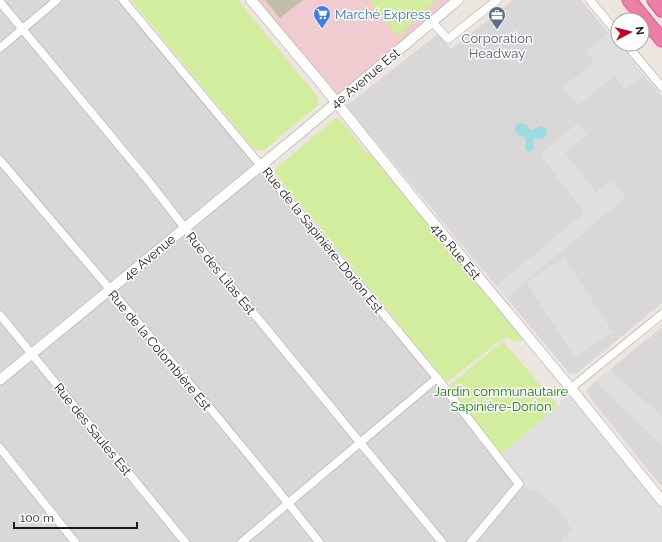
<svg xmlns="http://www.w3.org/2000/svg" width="662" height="542" font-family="Raleway,sans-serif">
  <rect width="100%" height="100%" fill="#ede6df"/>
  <g fill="#d9d7d8">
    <path d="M0,0H123L519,484L538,491L557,507L572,529L561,542H0Z"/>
    <path d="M513,0H581L662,97V303L576,374L569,373L346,106L438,34L451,49Z"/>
    <path d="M662,327V487L591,399L587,392L589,387Z"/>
  </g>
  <path fill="#f0ccd1" d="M250,0H458L336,103Z"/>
  <path fill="#c2beaa" d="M265,0H303L280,18Z"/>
  <g fill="#d3ed9f">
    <path d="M131,0H238L318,97V105L264,150L260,151L253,148Z"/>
    <path d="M371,0H437L425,10L399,36L374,9Z"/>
    <path d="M337,118L340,119L368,154L370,153L524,339L521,341L517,340L514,342L508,337L502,339L447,382L275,173V172L274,170L334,119Z"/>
    <path d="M503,341L558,406L498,457L445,389Z"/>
  </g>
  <g fill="#dfdfdf">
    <path d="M608,33L643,76L625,90L614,76L578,105L563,87L594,62L586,51Z"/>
    <path d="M578,123L587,135L565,153L596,193L611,180L626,197L506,298L496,286L584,213L540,154Z"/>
    <path d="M564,257L613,332L575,357L526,282Z"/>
    <path d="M610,370L662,416V446L596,382Z"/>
    <path d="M571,388L662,501V542H561L572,529L557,507L538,491L519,484L498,457L558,406Z"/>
  </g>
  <path fill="#9bdcdf" d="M519,123L525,124L532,130L541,126C547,127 549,134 544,138L533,139L534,148L531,151H527L525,149L526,141L525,137L518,135L515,131L516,125Z"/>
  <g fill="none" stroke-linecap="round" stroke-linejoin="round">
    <defs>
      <g id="minor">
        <path d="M123,0L437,378L519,484L471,542"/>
        <path d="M590,0L618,34"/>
        <path d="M0,2L150,183L209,259L442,542"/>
        <path d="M432,22L448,39L497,0"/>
        <path d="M626,44L662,87"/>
        <path d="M0,48L57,0"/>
        <path d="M0,160C107,286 216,412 319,542"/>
        <path d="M0,315L185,542"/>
        <path d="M571,388L662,314"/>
        <path d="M0,448L75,542"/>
        <path d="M242,542L437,378"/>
      </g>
      <g id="tertiary">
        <path d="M251,0L320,82L418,204L578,397L662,501"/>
        <path d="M0,380L298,135L458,0"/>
      </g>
      <g id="motorway">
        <path d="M629,0L662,40"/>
        <path d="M654,0L662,10"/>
      </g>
    </defs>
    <use href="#minor" stroke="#a2a2a2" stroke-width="9"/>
    <use href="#tertiary" stroke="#a2a2a2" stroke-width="11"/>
    <use href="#motorway" stroke="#e1167f" stroke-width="15"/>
    <use href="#minor" stroke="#fff" stroke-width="8"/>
    <use href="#tertiary" stroke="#fff" stroke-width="10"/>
    <use href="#motorway" stroke="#ec7fa6" stroke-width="14"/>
  </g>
  <defs>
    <symbol id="supermarket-pin" viewBox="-11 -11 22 30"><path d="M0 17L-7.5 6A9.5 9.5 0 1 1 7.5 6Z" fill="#3f7fe0" stroke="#fff"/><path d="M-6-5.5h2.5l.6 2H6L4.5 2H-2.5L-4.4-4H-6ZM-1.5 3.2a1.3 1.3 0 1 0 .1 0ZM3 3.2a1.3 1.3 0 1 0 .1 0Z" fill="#fff"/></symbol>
    <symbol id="office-pin" viewBox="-11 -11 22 30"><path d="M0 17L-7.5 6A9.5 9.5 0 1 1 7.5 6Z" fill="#5c6f8a" stroke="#fff"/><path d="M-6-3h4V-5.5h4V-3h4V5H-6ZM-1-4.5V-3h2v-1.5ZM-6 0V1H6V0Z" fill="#fff"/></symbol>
  </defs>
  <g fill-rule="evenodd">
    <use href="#supermarket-pin" x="312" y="4" width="20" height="27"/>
    <use href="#office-pin" x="487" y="5" width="20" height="27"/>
  </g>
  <g text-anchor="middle" stroke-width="3" stroke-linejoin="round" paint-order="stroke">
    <g font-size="13" fill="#366cbe" stroke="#fff" text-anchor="start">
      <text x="335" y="19">Marché Express</text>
    </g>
    <g font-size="13" fill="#4e5e75" stroke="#fff">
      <text x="497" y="43">Corporation<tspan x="497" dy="15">Headway</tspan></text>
    </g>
    <g font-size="13" fill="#1b1b1b" stroke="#fff">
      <text transform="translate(365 78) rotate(-40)" y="5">4e Avenue Est</text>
      <text transform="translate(323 240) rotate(51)" y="5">Rue de la Sapinière-Dorion Est</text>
      <text transform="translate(456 251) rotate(50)" y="5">41e Rue Est</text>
      <text transform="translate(149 257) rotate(-40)" y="5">4e Avenue</text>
      <text transform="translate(221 273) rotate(51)" y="5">Rue des Lilas Est</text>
      <text transform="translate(160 350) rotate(50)" y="5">Rue de la Colombière Est</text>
      <text transform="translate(93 429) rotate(51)" y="5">Rue des Saules Est</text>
    </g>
    <g font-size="13" fill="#0e7e03" stroke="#fff">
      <text x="501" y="396">Jardin communautaire<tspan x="501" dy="15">Sapinière-Dorion</tspan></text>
    </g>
  </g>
  <g transform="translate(630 32) rotate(83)"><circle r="19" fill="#ffffff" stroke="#a4a4a4"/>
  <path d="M0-3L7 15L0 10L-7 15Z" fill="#c50022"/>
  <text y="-6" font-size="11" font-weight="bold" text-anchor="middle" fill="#1b1b1b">N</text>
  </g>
  <path d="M14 522v6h123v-6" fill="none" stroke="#1b1b1b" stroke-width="2"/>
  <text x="20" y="522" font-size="12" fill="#1b1b1b" stroke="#ffffff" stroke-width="3" paint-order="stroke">100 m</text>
</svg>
